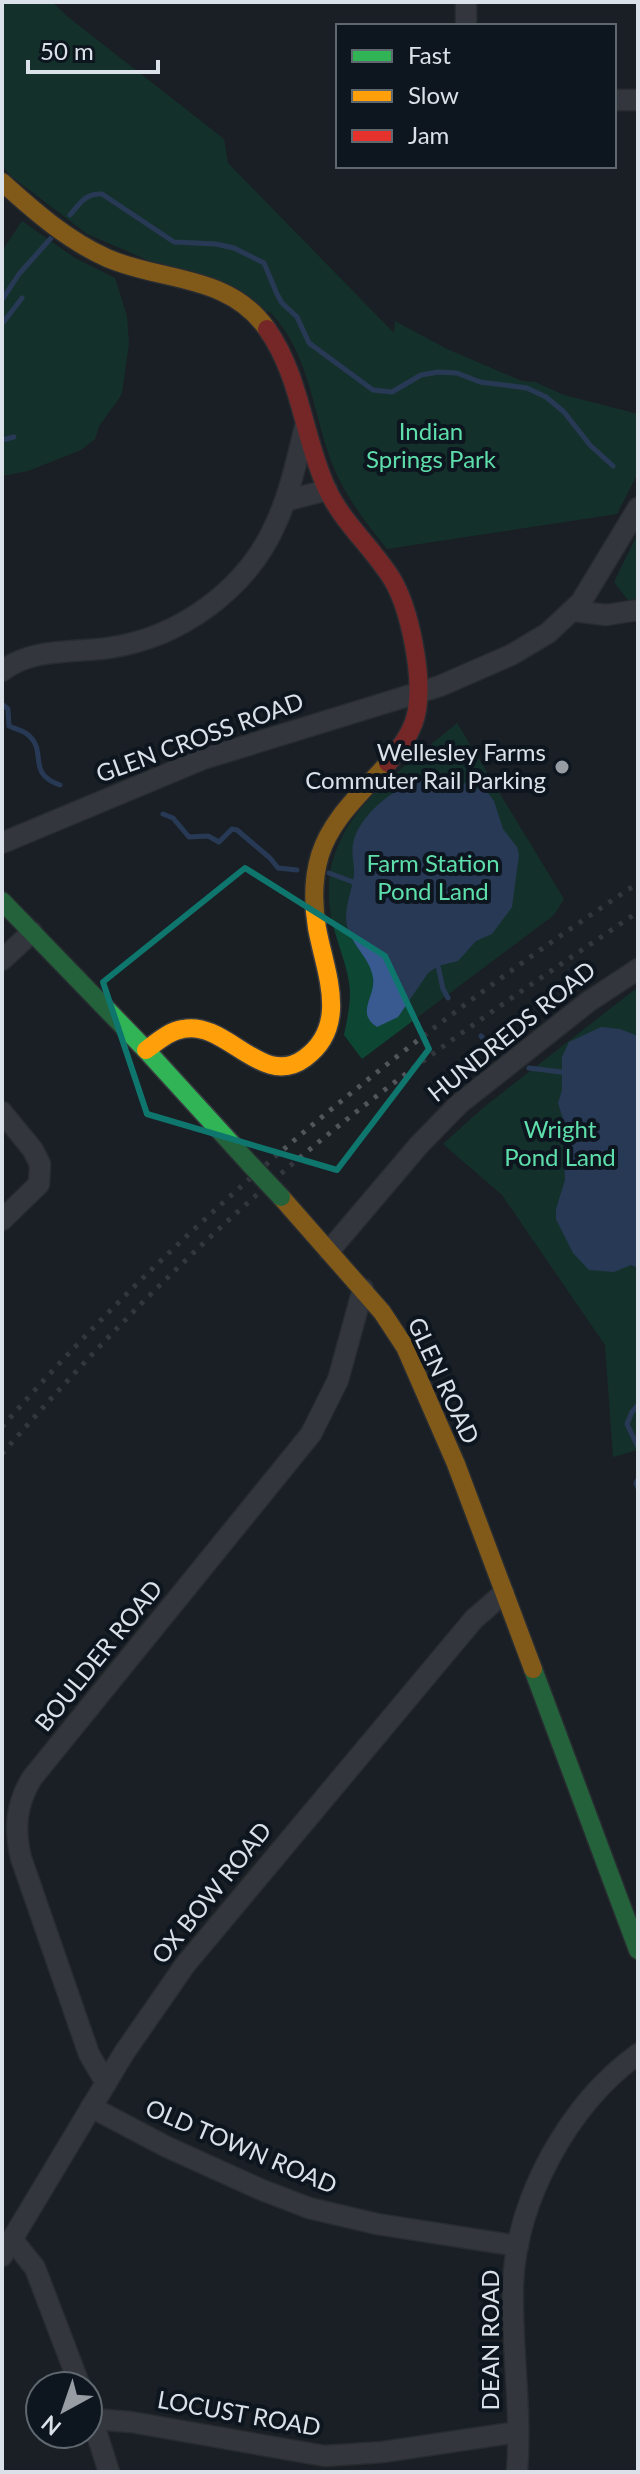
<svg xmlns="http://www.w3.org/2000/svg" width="640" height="2474" font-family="Lato,sans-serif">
  <rect width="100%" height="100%" fill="#1a1f24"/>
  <g fill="#0e4634">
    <path d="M2,2H52L68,17L224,139L228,163L394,333L395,321L447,349L522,381L535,382L564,395L638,414V473L617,514L387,549C362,518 339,488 327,449C311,400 307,352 271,313L87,234L11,176L2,166Z"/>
    <path d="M22,221L75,258L115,278L127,316L129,343L122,393L118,400L99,426L95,439L81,450L28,471L2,476V251Z"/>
    <path d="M638,533V598L628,600L614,582Z"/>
    <path d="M457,723L564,899L554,915L362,1059L344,1035C347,1021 350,1006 350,992C349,966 335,941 331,915C314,823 396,775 457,723Z"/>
    <path d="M638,987V1450L613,1457L605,1345L502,1195L443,1144L484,1107Z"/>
  </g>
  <g fill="#385a91">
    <path d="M422,780L448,790L464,783L488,793L494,801L503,829L517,847L519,855L512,907L492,934L476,941L458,961L438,966L428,973L398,1017L377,1027C355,1013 376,996 373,978C371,960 353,946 348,929C342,912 352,892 354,875C355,865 351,855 353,844C358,816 395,786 422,780Z"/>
    <path d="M601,1027L620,1029L638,1036V1268L631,1265L614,1272L589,1270L573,1253L556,1219V1209L565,1180L564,1157L568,1135L558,1103L562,1090V1057L569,1042Z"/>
  </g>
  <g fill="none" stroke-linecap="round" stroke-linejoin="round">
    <g stroke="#385a91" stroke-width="5">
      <path d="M70,215C80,203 86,193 102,194L174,242L216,244L234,248L264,263L277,294L282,303L297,317L309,343L373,390L392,392L421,375L438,372L457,373L480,382L527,388L546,397L564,412L590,445L613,466"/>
      <path d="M2,300L19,274L52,237"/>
      <path d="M2,324L22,298"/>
      <path d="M2,440L14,437"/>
      <path d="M2,704L8,709L9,726C15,729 22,730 27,734C49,751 25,773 60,785"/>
      <path d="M163,814L173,818L189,837L208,836L219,842L232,829L237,830L270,858L278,868L297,870"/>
      <path d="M329,873L353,882"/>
      <path d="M438,966L443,989L448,998"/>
      <path d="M481,1036L493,1048"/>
      <path d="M529,1068L561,1072"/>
      <path d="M638,1405L632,1412L627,1424L638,1447"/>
      <path d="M638,1479L636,1483L638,1488"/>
    </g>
    <defs>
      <g id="street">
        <path d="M466,2V26"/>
        <path d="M614,100H638"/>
        <path d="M285,501L327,490"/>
        <path d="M574,611L606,615L638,610"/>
        <path d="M2,671C32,648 72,653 108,648C180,638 248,589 277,521C290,492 297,459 305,427"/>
        <path d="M2,843L203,759L440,686L511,655L548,633L581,602L638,508"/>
        <path d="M2,960L32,932"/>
        <path d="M2,1112L33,1150L40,1164L39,1184L2,1220"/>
        <path d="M329,1251L419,1145L459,1104L588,1002L638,969"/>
        <path d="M106,2083L89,2054L21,1858C14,1829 16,1804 32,1778L311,1434L338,1380L363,1289"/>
        <path d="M91,2107L167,2147L262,2190L309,2208L377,2224L518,2246"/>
        <path d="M12,2239L35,2268L80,2386"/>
        <path d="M2,2256L124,2053L185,1965L474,1619L504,1593"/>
        <path d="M88,2406L109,2472"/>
        <path d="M93,2419L131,2422L325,2456L383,2452L518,2432"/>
        <path d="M517,2472C522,2409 511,2346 513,2283C517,2198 569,2104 638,2054"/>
      </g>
      <g id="fast">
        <path d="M2,901L146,1050L249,1163"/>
        <path d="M533,1669L638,1950"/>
      </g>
      <g id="slow">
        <path d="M2,182C34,211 67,240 107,258C162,282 229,274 267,329"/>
        <path d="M146,1050C157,1042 169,1031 183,1029C227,1020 262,1090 305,1058C350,1025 325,972 317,928C313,904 313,878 320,855C332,817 363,792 388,763"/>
        <path d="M281,1197L382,1312L405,1347L456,1464L533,1669"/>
      </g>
      <path id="jam" d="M267,329C301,377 303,437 327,489C343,523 372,547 392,579C410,609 423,675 417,710C414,730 401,747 388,763"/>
    </defs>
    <use href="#street" stroke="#393c41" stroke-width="23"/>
    <use href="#fast" stroke="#393c41" stroke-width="21"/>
    <use href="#slow" stroke="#393c41" stroke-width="21"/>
    <use href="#jam" stroke="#393c41" stroke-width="21"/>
    <use href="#street" stroke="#53565b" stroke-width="20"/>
    <use href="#fast" stroke="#30b455" stroke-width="18"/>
    <use href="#slow" stroke="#ff9f0a" stroke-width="18"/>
    <use href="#jam" stroke="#e5322d" stroke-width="18"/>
    <g stroke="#52565b" stroke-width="5" stroke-dasharray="4 8" stroke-linecap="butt">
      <path d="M2,1427C186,1216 405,1038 638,883"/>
      <path d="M2,1454C106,1334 221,1219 346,1120C440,1045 539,979 638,912"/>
    </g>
    <defs>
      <path id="fast-bridge" d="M249,1163L281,1197"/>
    </defs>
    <use href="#fast-bridge" stroke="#393c41" stroke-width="21" stroke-linecap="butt"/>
    <use href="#fast-bridge" stroke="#30b455" stroke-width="18"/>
  </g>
  <path d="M0 0H640V2474H0ZM245,868L385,956L429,1049L337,1170L147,1114L103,982Z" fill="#1a1f24" fill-opacity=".55" fill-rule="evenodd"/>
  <path fill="none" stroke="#0f766e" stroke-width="6" stroke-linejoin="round" d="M245,868L385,956L429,1049L337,1170L147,1114L103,982Z"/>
  <circle fill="#979da3" stroke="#0d151f" stroke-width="3" cx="562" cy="767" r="8"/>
  <g text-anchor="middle" stroke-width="8" stroke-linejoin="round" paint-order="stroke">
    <g font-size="24" fill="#5edeab" stroke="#0d151f">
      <text x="431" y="440">Indian<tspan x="431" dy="28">Springs Park</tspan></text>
      <text x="433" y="872">Farm Station<tspan x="433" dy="28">Pond Land</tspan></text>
      <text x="560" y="1138">Wright<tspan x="560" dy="28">Pond Land</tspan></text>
    </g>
    <g font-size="24" fill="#dbe1e8" stroke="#0d151f">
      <text transform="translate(200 738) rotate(-20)" y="8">GLEN CROSS ROAD</text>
      <text transform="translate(512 1032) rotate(-39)" y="8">HUNDREDS ROAD</text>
      <text transform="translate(443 1381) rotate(65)" y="8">GLEN ROAD</text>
      <text transform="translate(99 1656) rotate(-51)" y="8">BOULDER ROAD</text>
      <text transform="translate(212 1893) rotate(-51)" y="8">OX BOW ROAD</text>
      <text transform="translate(241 2147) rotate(23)" y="8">OLD TOWN ROAD</text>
      <text transform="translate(491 2340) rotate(-90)" y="8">DEAN ROAD</text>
      <text transform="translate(239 2414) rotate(10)" y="8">LOCUST ROAD</text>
    </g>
    <g font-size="24" fill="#dbe1e8" stroke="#0d151f" text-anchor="end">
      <text x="546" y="761">Wellesley Farms<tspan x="546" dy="28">Commuter Rail Parking</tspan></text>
    </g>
  </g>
  <rect width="640" height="2474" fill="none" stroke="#dbe1e8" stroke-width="8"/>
  <rect x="336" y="24" width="280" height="144" fill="#0d151f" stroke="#5f676f" stroke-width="2"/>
  <rect x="352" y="50" width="40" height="12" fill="#30b455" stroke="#5f676f" stroke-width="2"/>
  <text x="408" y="64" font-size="24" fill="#dbe1e8">Fast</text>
  <rect x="352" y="90" width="40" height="12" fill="#ff9f0a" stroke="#5f676f" stroke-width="2"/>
  <text x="408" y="104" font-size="24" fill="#dbe1e8">Slow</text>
  <rect x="352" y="130" width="40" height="12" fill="#e5322d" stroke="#5f676f" stroke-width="2"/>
  <text x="408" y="144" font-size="24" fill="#dbe1e8">Jam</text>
  <g transform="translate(64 2410) rotate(220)"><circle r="38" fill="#0d151f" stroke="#5f676f" stroke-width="2"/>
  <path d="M0-6L14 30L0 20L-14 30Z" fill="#979da3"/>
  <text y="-12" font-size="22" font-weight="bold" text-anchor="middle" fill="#dbe1e8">N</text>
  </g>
  <path d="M28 60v12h130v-12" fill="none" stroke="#dbe1e8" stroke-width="4"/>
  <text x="40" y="60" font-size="24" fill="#dbe1e8" stroke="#0d151f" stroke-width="6" paint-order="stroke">50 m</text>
</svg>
